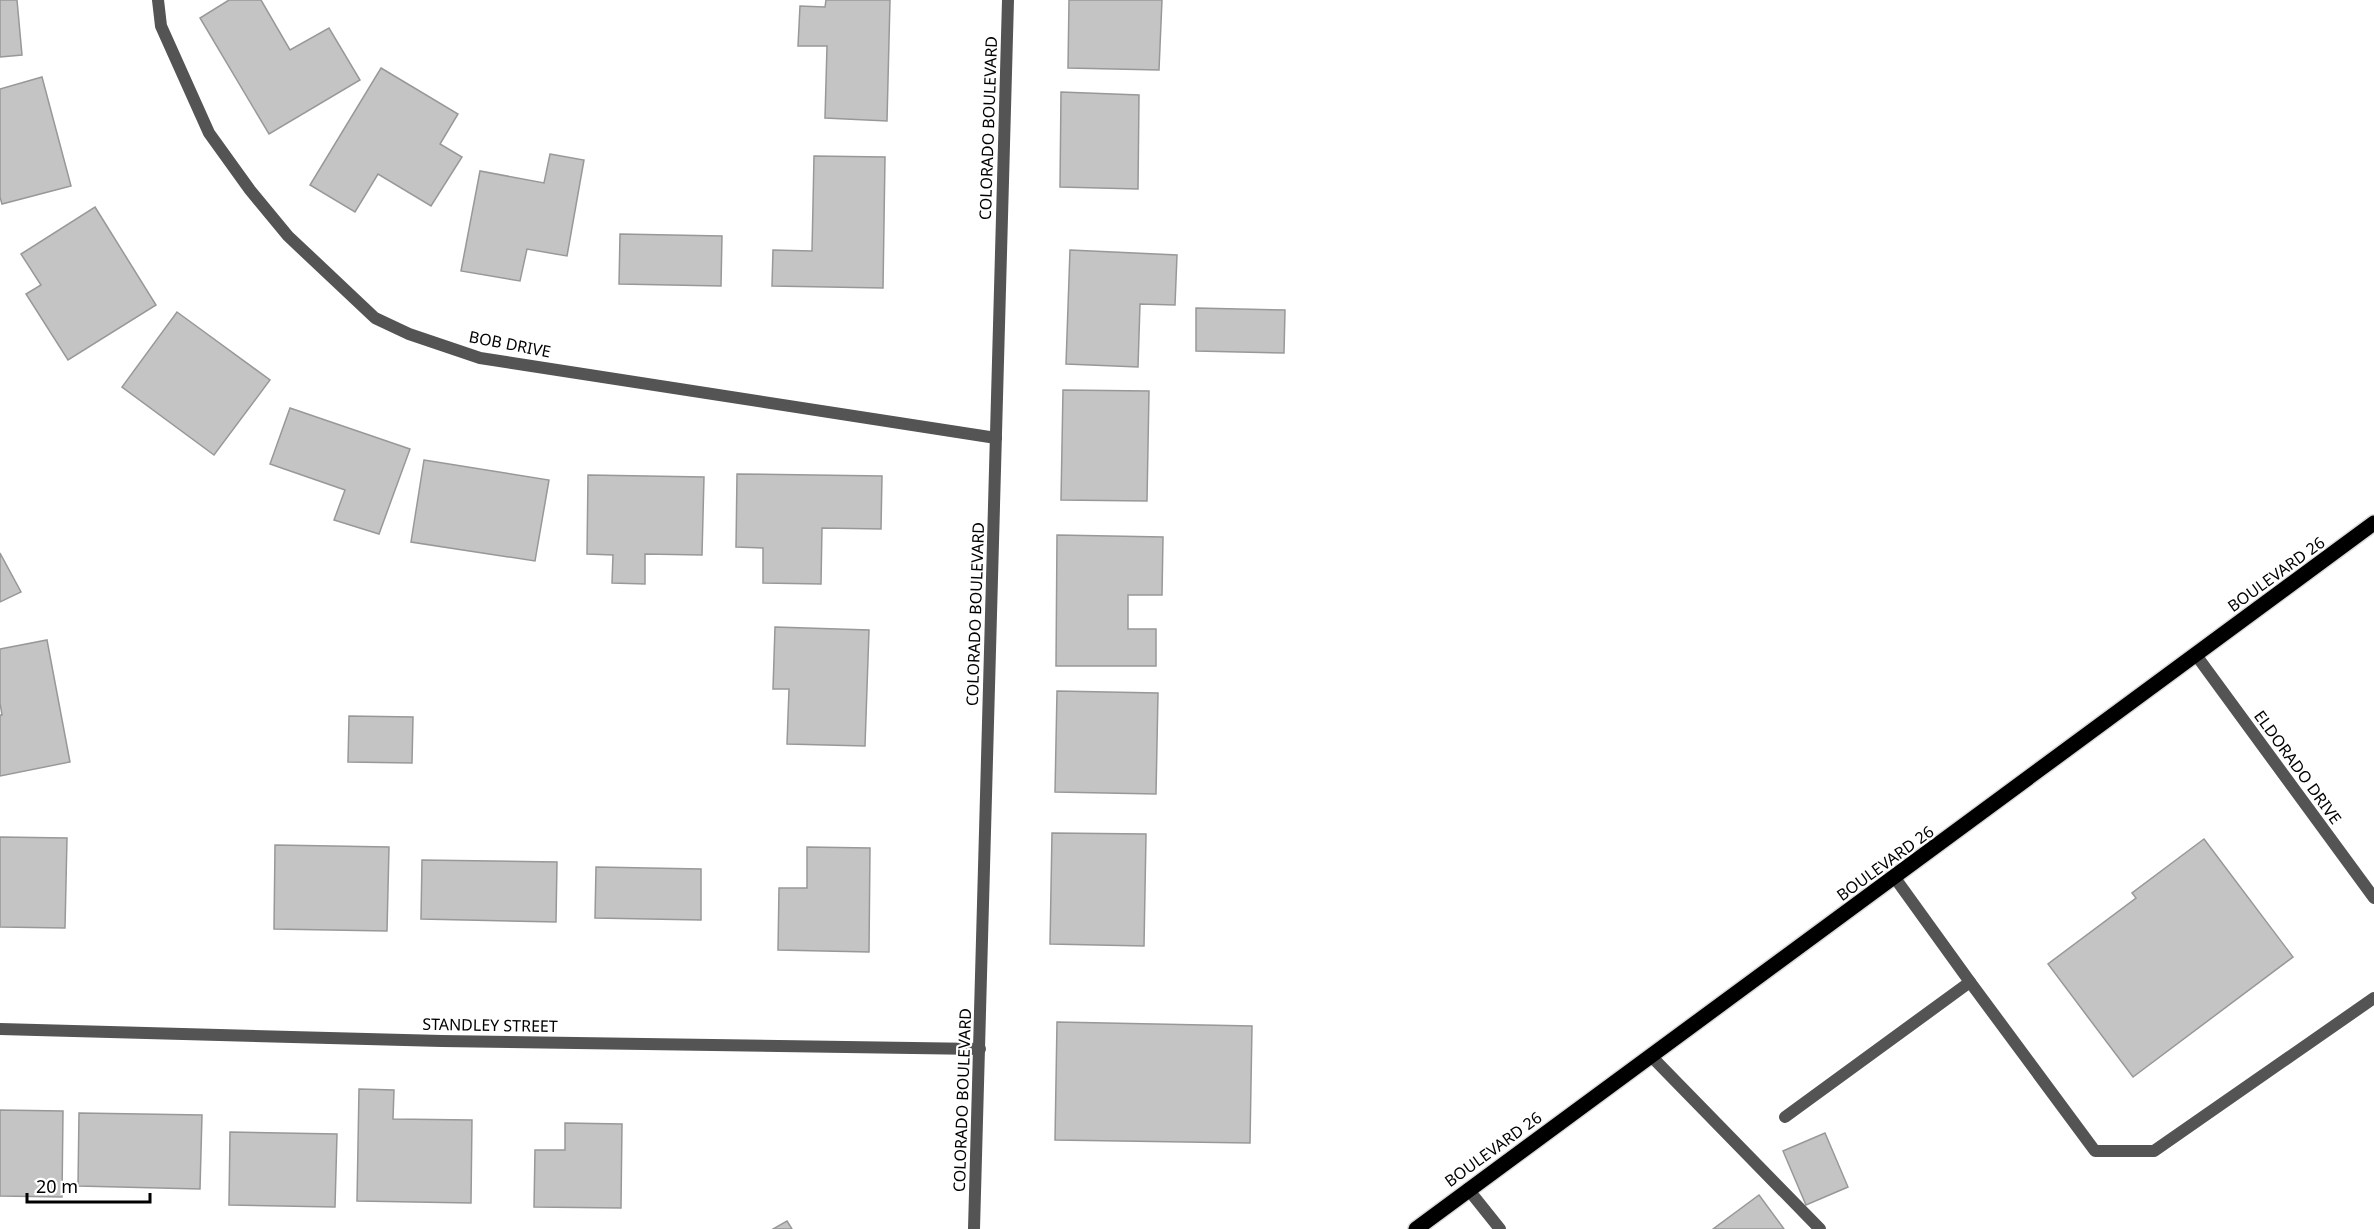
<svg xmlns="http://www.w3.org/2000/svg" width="2374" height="1229" font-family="'Noto Sans',sans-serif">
  <rect width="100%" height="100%" fill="#fff"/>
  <g fill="#c4c4c4" stroke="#989898" stroke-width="1.5">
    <path d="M0,0H17L22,55L0,57Z"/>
    <path d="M229,0H261L290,50L329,28L360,80L269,134L200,18Z"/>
    <path d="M826,0H890L887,121L825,118L827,46H798L800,6L825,7Z"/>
    <path d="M1069,0H1162L1159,70L1068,68Z"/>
    <path d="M381,68L458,114L440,144L462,157L431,206L378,174L355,212L310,185Z"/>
    <path d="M42,77L71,186L2,204L0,197V89Z"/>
    <path d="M1061,92L1139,95L1138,189L1060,187Z"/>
    <path d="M550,154L584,160L567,256L527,249L520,281L461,271L480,171L544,183Z"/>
    <path d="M814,156L885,157L883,288L772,286L773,250L812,251Z"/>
    <path d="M95,207L156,305L68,360L26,294L41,285L21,254Z"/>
    <path d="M620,234L722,236L721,286L619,284Z"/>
    <path d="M1070,250L1177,255L1175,305L1140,304L1138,367L1066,364Z"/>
    <path d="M1196,308L1285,310L1284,353L1196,351Z"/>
    <path d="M177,312L270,380L214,455L122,387Z"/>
    <path d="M1063,390L1149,391L1147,501L1061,500Z"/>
    <path d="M290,408L410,449L379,534L334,520L345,490L270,464Z"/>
    <path d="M424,460L549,480L535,561L411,542Z"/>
    <path d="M737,474L882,476L881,529L822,528L821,584L763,583V548L736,547Z"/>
    <path d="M588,475L704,477L702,555L645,554V584L612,583L613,555L587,554Z"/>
    <path d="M1057,535L1163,537L1162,595H1128V629H1156V666H1056Z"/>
    <path d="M0,553L21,592L0,602Z"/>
    <path d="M775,627L869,630L865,746L787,744L789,689H773Z"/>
    <path d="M47,640L70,762L0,776V715H2L0,703V649Z"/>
    <path d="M1057,691L1158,693L1156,794L1055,792Z"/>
    <path d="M349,716L413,717L412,763L348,762Z"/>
    <path d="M1052,833L1146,834L1144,946L1050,944Z"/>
    <path d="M0,837L67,838L65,928L0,927Z"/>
    <path d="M2204,839L2293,957L2133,1077L2048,964L2136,898L2132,893Z"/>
    <path d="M275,845L389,847L387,931L274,929Z"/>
    <path d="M807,847L870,848L869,952L778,950L779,888H807Z"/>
    <path d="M422,860L557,862L556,922L421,919Z"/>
    <path d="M596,867L701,869V920L595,918Z"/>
    <path d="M1057,1022L1252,1026L1250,1143L1055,1140Z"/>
    <path d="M359,1089L394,1090L393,1119L472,1120L471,1203L357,1201Z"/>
    <path d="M0,1110L63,1111L62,1197L0,1196Z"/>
    <path d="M79,1113L202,1115L200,1189L78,1186Z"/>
    <path d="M565,1123L622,1124L621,1208L534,1207L535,1150H565Z"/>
    <path d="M230,1132L337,1134L335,1207L229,1205Z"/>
    <path d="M1825,1133L1848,1187L1806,1205L1783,1151Z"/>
    <path d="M1759,1195L1784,1229H1713Z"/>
    <path d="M787,1221L792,1229H773Z"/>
  </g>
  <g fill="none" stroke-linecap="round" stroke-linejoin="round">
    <defs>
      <path id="primary" d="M1416,1229L2374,523"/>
    </defs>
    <use href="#primary" stroke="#dbdbdb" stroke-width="18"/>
    <g stroke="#545454" stroke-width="12">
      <path d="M1895,878L1970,982L2095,1151H2154L2374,998"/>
      <path d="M1651,1056L1820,1229"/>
      <path d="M1785,1117L1970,982"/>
    </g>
    <g stroke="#545454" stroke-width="12">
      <path d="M158,0L161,26L209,133L250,190L288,236L375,318L409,334L480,358L996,438"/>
      <path d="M2196,655L2374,898"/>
      <path d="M0,1029L442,1041L980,1049"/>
      <path d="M1468,1189L1500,1229"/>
      <path d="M974,1229L1008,0"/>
    </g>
    <use href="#primary" stroke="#000" stroke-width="15"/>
  </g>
  <g text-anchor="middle" stroke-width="4.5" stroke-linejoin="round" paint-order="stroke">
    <g font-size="16" fill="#000" stroke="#fff">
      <text transform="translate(988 128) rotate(-88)" y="6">COLORADO BOULEVARD</text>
      <text transform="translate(510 344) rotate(11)" y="6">BOB DRIVE</text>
      <text transform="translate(2276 574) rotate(-36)" y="6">BOULEVARD 26</text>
      <text transform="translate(975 614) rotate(-88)" y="6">COLORADO BOULEVARD</text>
      <text transform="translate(2298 767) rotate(54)" y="6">ELDORADO DRIVE</text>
      <text transform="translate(1885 863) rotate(-36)" y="6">BOULEVARD 26</text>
      <text transform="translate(490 1025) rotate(1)" y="6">STANDLEY STREET</text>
      <text transform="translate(962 1100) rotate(-88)" y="6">COLORADO BOULEVARD</text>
      <text transform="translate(1493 1149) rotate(-36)" y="6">BOULEVARD 26</text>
    </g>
  </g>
  <path d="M27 1193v9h123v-9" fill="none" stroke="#000000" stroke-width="3"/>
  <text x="36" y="1193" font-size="18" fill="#000000" stroke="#ffffff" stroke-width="4.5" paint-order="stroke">20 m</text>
</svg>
